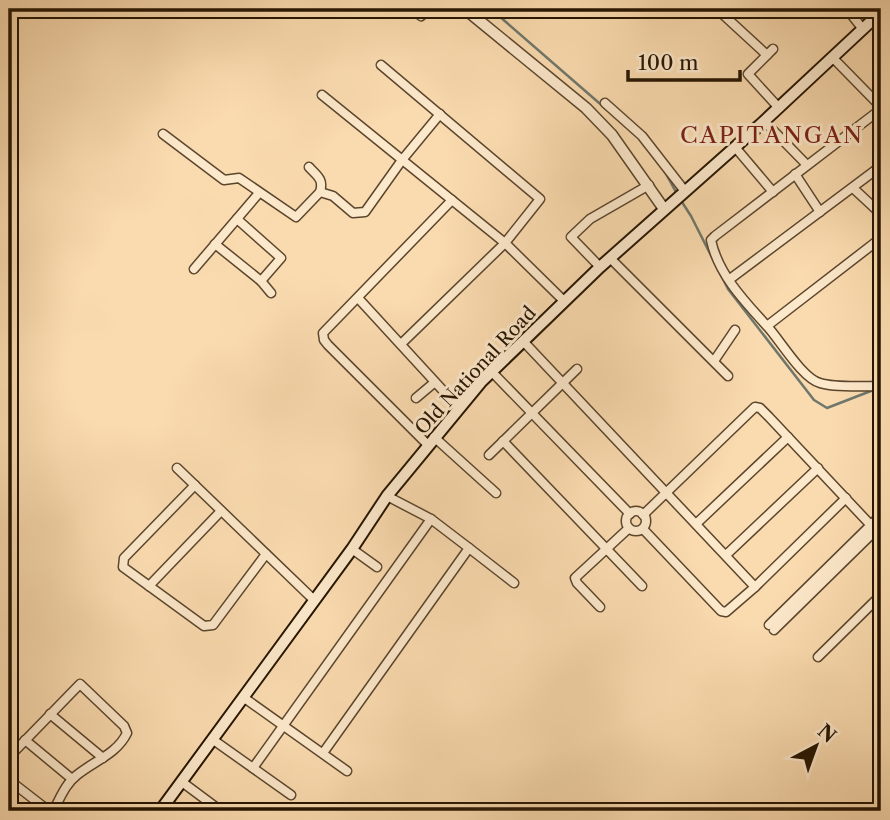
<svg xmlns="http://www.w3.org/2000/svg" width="890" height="820" font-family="'Libre Caslon Text',serif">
  <rect width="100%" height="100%" fill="#fadbaf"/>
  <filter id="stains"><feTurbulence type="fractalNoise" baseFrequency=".00286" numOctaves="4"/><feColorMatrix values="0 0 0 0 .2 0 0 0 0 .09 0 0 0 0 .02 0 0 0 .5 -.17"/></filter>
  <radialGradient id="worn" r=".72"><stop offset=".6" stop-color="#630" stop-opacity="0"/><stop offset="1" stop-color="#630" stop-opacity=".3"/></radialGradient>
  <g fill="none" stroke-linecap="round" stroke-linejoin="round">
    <g stroke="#6f776c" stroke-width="2.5">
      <path d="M491,9L606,109"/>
      <path d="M665,172L677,194"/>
      <path d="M680,199L691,216L728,289L814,400L827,408L876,389L881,390"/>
    </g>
    <defs>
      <g id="minor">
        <path d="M412,9L421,16L429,9"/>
        <path d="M717,9L767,55"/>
        <path d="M847,9L862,28"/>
        <path d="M773,49L748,74L779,108"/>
        <path d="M832,57L881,107"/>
        <path d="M381,65L540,199L505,243L401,344"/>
        <path d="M322,95L505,243L564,301"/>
        <path d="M605,103L642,136L684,190"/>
        <path d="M881,109L715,236L711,240C718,274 745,302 767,326L881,238"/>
        <path d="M764,121L807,165"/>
        <path d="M163,134L224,180L239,178L296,217L320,192L333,196L353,213L365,212L402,160L440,114"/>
        <path d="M735,147L773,192"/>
        <path d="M309,167C317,176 324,179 320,192"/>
        <path d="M795,174L820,212"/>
        <path d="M853,188L881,214"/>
        <path d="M237,219L281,258L261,281"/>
        <path d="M215,244L261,281L271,293"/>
        <path d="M610,258L728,376"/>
        <path d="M600,267L571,237L590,219L649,185"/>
        <path d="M194,269L259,193"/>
        <path d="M730,279L881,166"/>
        <path d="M358,298L459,408"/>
        <path d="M767,326C780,340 802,378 820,383C835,388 864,386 881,386"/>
        <path d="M523,341L755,587"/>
        <path d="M714,361L735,330"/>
        <path d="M492,372L630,514"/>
        <path d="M416,398L435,382"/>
        <path d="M434,437L496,493"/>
        <path d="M503,441L642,586"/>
        <path d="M428,445L328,345L324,340L323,333L452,200"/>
        <path d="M489,455L577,369"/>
        <path d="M177,468L314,600"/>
        <path d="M195,485L124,558L123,567L204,626L213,625L266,554"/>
        <circle cx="636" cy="521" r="10"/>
        <path d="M643,515L755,407L760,408L769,417L881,536"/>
        <path d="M697,523L788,437"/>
        <path d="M643,529L721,611L726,612L755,587L846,498"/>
        <path d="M469,548L514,583"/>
        <path d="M352,549L377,567"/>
        <path d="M726,555L818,468"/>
        <path d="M149,586L221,511"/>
        <path d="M600,607L577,583L575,578L629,528"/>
        <path d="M769,625L881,515"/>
        <path d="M774,630L881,525"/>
        <path d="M818,657L881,595"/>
        <path d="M243,697L347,771"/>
        <path d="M50,714L103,758"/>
        <path d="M212,739L291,795"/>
        <path d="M25,740L72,779"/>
        <path d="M323,753L469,548L431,519L387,496"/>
        <path d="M9,757L80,684L124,726L127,733C117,754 94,761 77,775C65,784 60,799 53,811"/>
        <path d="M253,768L431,519"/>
        <path d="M9,780L49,811"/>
        <path d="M182,782L221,811"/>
      </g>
      <path id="tertiary" d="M465,9L586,108L612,135L664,209"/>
      <path id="secondary" d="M160,811L352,549L387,496L481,382L600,267L760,125L881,12"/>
    </defs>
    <use href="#minor" stroke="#5b462d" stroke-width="11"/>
    <use href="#tertiary" stroke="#5b462d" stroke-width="13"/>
    <use href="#secondary" stroke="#261502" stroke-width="14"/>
    <use href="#minor" stroke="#fce8cb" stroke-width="8"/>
    <use href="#tertiary" stroke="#fce8cb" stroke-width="10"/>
    <use href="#secondary" stroke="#fce8cb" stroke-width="10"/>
  </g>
  <g text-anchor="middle" stroke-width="6" stroke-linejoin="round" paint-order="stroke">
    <g font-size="19" fill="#261502" stroke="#fce8cb">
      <text transform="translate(475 370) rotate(-47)" y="7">Old National Road</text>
    </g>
    <g font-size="23" letter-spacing="2" fill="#7a1f14" stroke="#fce8cb">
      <text x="772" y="143">CAPITANGAN</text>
    </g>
  </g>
  <rect width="890" height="820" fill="none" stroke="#fadbaf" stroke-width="35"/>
  <rect x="10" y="10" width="869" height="799" fill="none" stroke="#261502" stroke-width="3.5"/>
  <rect x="18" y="18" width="855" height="785" fill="none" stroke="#261502" stroke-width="2"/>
  <g transform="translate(816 746) rotate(41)" stroke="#fce8cb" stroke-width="5" paint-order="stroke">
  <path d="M0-5L12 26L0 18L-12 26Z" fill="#261502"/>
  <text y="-10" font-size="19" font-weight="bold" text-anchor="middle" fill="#261502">N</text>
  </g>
  <path d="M628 70v10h112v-10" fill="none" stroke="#261502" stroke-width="3.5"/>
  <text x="638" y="70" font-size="21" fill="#261502" stroke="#fce8cb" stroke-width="5" paint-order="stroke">100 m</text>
  <rect width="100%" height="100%" filter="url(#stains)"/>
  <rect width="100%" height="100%" fill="url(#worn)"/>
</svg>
